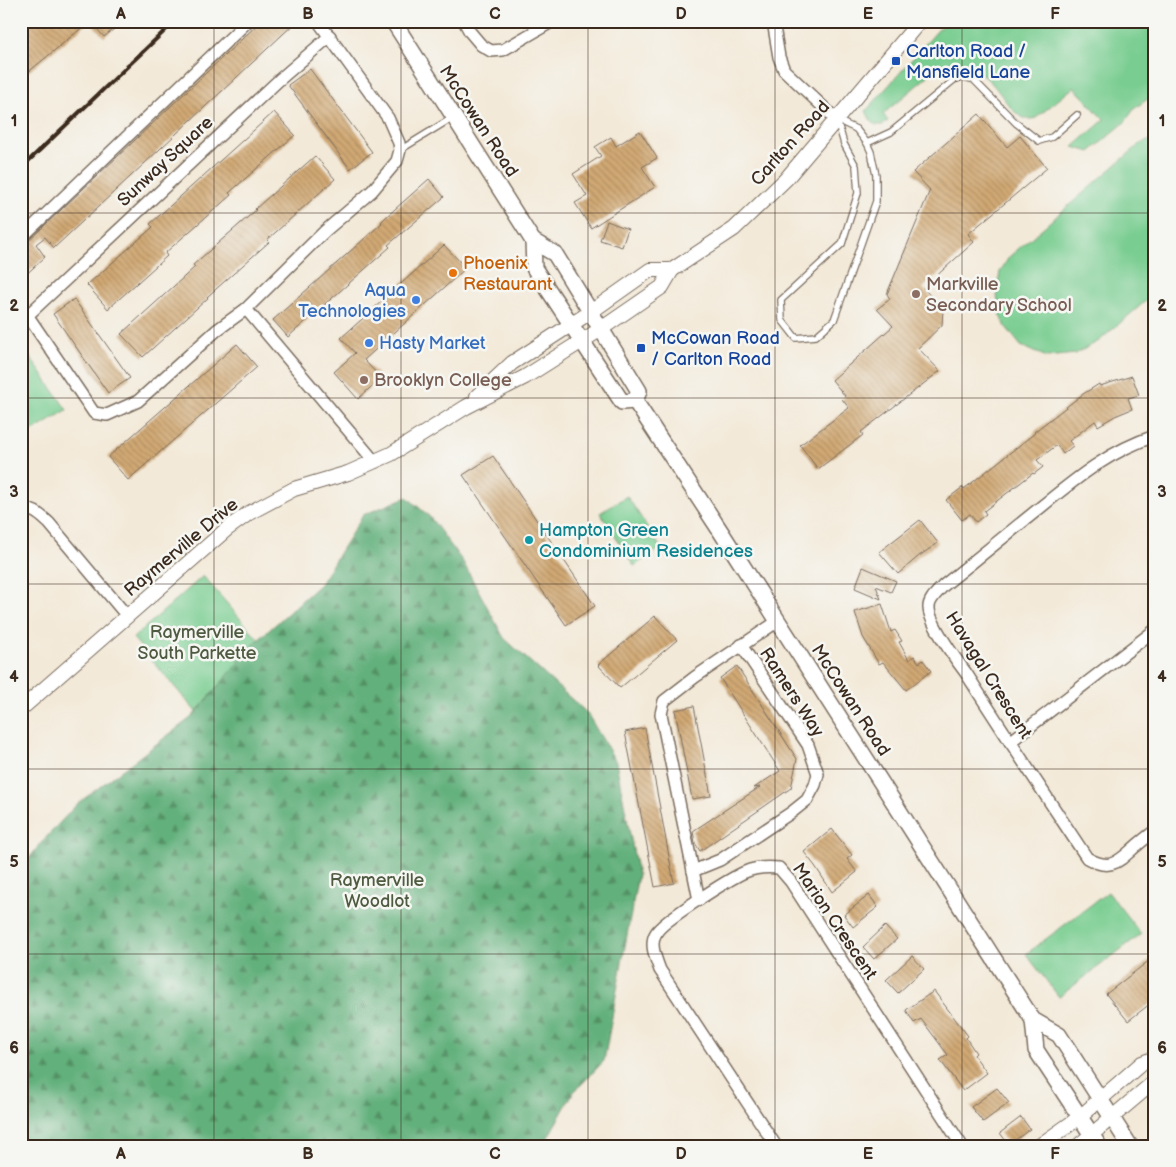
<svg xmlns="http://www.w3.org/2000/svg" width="1176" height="1167" font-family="'Balsamiq Sans',sans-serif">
  <defs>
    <pattern id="forest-firs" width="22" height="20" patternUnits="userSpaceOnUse" patternTransform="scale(1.25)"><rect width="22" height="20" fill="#62b07b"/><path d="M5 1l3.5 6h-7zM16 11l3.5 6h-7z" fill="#528f64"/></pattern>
    <pattern id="building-back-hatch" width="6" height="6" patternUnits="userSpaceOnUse" patternTransform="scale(1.25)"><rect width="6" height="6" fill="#d1a975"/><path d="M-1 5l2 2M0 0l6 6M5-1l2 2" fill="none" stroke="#ab8a5f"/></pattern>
  </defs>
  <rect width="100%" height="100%" fill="#f6f6f2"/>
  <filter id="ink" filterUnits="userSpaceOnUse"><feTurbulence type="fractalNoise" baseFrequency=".02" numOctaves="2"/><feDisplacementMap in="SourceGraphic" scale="10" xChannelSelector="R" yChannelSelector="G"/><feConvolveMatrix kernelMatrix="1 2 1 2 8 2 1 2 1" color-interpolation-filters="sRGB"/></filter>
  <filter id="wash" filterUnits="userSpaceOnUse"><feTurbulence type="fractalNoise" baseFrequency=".0096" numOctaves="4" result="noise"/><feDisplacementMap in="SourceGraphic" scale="20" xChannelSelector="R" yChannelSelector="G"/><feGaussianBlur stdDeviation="1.12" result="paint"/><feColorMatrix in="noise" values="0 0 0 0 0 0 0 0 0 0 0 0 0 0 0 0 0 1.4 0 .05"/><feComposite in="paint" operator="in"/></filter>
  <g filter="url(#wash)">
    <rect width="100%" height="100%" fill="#f3e9d8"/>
    <g fill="#79cd91" stroke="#5a7c58">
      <path d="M946,21H1155V94L1135,108L1124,123L1090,152L1073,147L1104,120L1074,87L1036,118C1003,128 998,54 952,73L948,68L941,65L883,114L888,121L883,125H876L871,121L866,111Z"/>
      <path d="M1155,138V293L1099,341L1075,354L1047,357L1021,346L1006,327L998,310L997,291L1000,272L1009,257L1140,144Z"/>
      <path d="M21,344L67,410L23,437L21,447Z"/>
      <path d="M627,496L661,548L634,566L600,513Z"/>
      <path d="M203,576L259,640L196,712L133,638Z"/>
      <path d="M1108,892L1141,934L1059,997L1026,954Z"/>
    </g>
    <path fill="url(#forest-firs)" stroke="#4e6d4c" d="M407,497L430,517L463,562L504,638L587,713L616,762L638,875L604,1061L573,1093L543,1146H21V868L42,842L77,804L192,717L256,642L320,584L363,515Z"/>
    <g id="blocks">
      <g fill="url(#building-back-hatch)">
        <path d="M21,21H124L104,37L90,21L26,74L21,69Z"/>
        <path d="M261,21H297L54,248L45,237L36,244L45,257L21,279V245L26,243Z"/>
        <path d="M310,69L372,152L350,169L288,85Z"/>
        <path d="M274,112L295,135L229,193L231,195L165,253L167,256L108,309L87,285L153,227L150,224Z"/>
        <path d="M979,114L1007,147L1020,136L1047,168L968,234L974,242L923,288L943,309L942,325L918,348L940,371L861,432L863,435L818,469L800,445L849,408L842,399L845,396L832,380L893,326L877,309L890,299L887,294L930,190L913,172Z"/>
        <path d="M640,131L657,158L642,167L655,187L591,228L575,203L587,196L573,174L601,156L595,147L611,137L616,146Z"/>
        <path d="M315,156L335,179L267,240L269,242L207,297L208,298L143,357L121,334L195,267L193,265L256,210L255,209Z"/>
        <path d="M429,179L444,197L388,245L390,247L288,337L273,320L382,223L381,222L386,217Z"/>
        <path d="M607,221L628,229L622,247L600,240Z"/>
        <path d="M444,245L466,268L364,360L381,378L358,399L334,372L355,353L341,338Z"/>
        <path d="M74,299L130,378L108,393L53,314Z"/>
        <path d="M237,344L257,367L128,480L108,457Z"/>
        <path d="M1132,376L1139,395L1128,398L1132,409L1115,416L1098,426L1095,421L1069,441L1073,446L1063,454L1057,445L1037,460L1043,467L1034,474L1033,473L984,511L986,514L976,522L970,514L962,520L946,500L963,487L964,489L1035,433L1034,432L1083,394L1099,384L1100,386Z"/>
        <path d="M493,456L595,606L566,625L463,475Z"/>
        <path d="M920,520L938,543L919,556L898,574L879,552Z"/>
        <path d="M863,567L896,581L891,592L876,586L881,599L855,588Z"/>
        <path d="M882,604L891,632L895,630L902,641L899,642L909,660L914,656L919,663L923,660L931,671L906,690L883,662L879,664L863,637L855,612Z"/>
        <path d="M655,616L677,640L620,688L598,665Z"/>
        <path d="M737,666L797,759L791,788L700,851L695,843L693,831L760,787L754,788L780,771L720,678Z"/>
        <path d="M694,706L711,796L692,799L675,710Z"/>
        <path d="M645,728L674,883L655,887L625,732Z"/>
        <path d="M832,829L852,855L847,859L857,872L832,892L815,866L804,852Z"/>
        <path d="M869,895L878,907L853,927L844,915Z"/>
        <path d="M885,926L897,939L874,959L863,947Z"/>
        <path d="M912,956L924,969L898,993L886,980Z"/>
        <path d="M1155,956V1000L1128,1021L1106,994Z"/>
        <path d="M934,991L968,1036L966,1038L976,1053L974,1055L987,1073L963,1091L940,1060L948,1055L921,1019L914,1023L906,1010Z"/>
        <path d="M997,1088L1009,1103L983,1122L971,1107Z"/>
        <path d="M1021,1117L1030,1129L1009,1145L1000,1133Z"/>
      </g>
    </g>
  </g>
  <g filter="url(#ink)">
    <use href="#blocks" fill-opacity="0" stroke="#7b6d5f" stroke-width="1"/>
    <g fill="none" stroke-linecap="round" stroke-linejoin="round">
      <defs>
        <g id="service">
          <path d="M837,120L856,129L867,143L871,152L876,175V201L834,320L816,336L796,338L782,320L781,300L842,244L858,193L856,166L844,144Z"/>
          <path d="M867,143L891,132L954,80L963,77L974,80L1016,123L1039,141L1052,137L1077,115"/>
          <path d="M400,150L452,118"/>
        </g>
        <g id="minor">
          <path d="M464,21L470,32L481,45L491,51L503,50L553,21"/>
          <path d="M773,21L779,57L784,70L837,120"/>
          <path d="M21,238L248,21"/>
          <path d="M21,306L94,413L107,415L138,401L217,330L246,309L325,231L372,191L397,161L400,150L399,143L388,118L318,21"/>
          <path d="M246,309L375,462"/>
          <path d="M28,315L279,80L330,36"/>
          <path d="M1155,436C1108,451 1073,481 1036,511C1005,536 974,561 943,586C938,592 929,599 929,607C928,621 957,661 966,673C1005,735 1046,796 1087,858C1111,872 1119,861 1136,846C1142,841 1148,836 1155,831"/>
          <path d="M21,510C33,507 41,516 49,523L127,616"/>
          <path d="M1010,742L1155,630"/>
          <path d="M693,871L720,860L792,812L807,800L815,785L818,774L808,745L741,645"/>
          <path d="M699,900L661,714L664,701L695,677L778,621"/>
          <path d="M776,1146L660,970C656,959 649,944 656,933C662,921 731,878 745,872C756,867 768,867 779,868L791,882L962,1146"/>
        </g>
        <g id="tertiary">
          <path d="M477,396L512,363L592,311L650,270H672"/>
          <path d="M21,709L227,529L249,513L294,489L348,473L391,454L466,407L525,377L601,329L662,287L672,270L734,229L786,179L920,21"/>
          <path d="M1039,1146L1080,1117L1142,1063L1155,1058"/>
          <path d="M1078,1146L1155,1081"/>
        </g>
        <g id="secondary">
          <path d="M393,21L533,241L555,254L639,391L635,401"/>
          <path d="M533,241L534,268L622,402L635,401"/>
          <path d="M635,401L721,532L1033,1020L1059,1035L1130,1146"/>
          <path d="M1033,1020L1036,1050L1099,1146"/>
        </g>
      </defs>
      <use href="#service" stroke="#7b6d5f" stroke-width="8"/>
      <use href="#minor" stroke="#7b6d5f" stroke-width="14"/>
      <use href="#tertiary" stroke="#7b6d5f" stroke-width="16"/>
      <use href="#secondary" stroke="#7b6d5f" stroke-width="18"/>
      <use href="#service" stroke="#fff" stroke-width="5.5"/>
      <use href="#minor" stroke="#fff" stroke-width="11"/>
      <use href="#tertiary" stroke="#fff" stroke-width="14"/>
      <use href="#secondary" stroke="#fff" stroke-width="15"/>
      <path stroke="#3b2a1e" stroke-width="4" d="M21,168L175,21"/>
    </g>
  </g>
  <path fill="none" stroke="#3b2a1e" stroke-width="1" stroke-opacity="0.55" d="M214,21V1146M401,21V1146M588,21V1146M775,21V1146M962,21V1146M21,213H1155M21,398H1155M21,584H1155M21,769H1155M21,954H1155"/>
  <g fill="#1a4fb4" stroke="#f6f6f2" stroke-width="2">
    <rect x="891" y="56" width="10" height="10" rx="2.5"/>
    <rect x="636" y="343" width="10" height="10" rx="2.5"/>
  </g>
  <circle fill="#e8710a" stroke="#f6f6f2" stroke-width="2" cx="453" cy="273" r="5"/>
  <g fill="#8d6e63" stroke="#f6f6f2" stroke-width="2">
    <circle cx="916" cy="294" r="5"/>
    <circle cx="364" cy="380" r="5"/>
  </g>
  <g fill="#3f7fe0" stroke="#f6f6f2" stroke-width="2">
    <circle cx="416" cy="300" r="5"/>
    <circle cx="369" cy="343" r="5"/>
  </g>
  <circle fill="#0f9aa8" stroke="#f6f6f2" stroke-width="2" cx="529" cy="540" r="5"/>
  <g text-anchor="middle" stroke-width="5" stroke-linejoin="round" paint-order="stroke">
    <g font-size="18" fill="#164399" stroke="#f6f6f2" text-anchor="start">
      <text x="906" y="57">Carlton Road /<tspan x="906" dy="21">Mansfield Lane</tspan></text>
      <text x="651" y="344">McCowan Road<tspan x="651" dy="21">/ Carlton Road</tspan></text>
    </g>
    <g font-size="18" fill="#3b2a1e" stroke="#f6f6f2">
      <text transform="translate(479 121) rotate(57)" y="6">McCowan Road</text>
      <text transform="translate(790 143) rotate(-48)" y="6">Carlton Road</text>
      <text transform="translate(165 161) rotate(-43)" y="6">Sunway Square</text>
      <text transform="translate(181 547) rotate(-40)" y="6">Raymerville Drive</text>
      <text transform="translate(989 675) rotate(58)" y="6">Havagal Crescent</text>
      <text transform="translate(792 692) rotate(57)" y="6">Ramers Way</text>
      <text transform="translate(851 700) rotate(57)" y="6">McCowan Road</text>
      <text transform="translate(835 921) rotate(56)" y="6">Marion Crescent</text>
    </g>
    <g font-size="18" fill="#c56008" stroke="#f6f6f2" text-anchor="start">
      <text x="463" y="269">Phoenix<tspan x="463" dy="21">Restaurant</tspan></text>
    </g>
    <g font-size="18" fill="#785e54" stroke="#f6f6f2" text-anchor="start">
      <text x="926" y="290">Markville<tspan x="926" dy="21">Secondary School</tspan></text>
      <text x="374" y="386">Brooklyn College</text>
    </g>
    <g font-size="18" fill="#366cbe" stroke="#f6f6f2" text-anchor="end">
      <text x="406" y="296">Aqua<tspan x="406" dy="21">Technologies</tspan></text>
      <text x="379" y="349" text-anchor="start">Hasty Market</text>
    </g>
    <g font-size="18" fill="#0d838f" stroke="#f6f6f2" text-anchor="start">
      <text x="539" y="536">Hampton Green<tspan x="539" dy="21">Condominium Residences</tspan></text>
    </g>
    <g font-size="18" fill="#4e5b40" stroke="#f6f6f2">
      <text x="197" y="638">Raymerville<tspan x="197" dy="21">South Parkette</tspan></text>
      <text x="377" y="886">Raymerville<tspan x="377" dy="21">Woodlot</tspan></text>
    </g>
  </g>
  <rect width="1176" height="1167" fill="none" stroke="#f6f6f2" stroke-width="55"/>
  <rect x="28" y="28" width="1120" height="1112" fill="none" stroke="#3b2a1e" stroke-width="2"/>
  <g font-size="16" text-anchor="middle" font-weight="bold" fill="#3b2a1e">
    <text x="121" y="19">A</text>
    <text x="308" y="19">B</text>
    <text x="495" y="19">C</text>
    <text x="681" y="19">D</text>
    <text x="868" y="19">E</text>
    <text x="1055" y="19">F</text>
    <text x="14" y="126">1</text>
    <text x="1162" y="126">1</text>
    <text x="14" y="311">2</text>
    <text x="1162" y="311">2</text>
    <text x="14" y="497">3</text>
    <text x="1162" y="497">3</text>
    <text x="14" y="682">4</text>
    <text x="1162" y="682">4</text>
    <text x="14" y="867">5</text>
    <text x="1162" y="867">5</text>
    <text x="14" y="1053">6</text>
    <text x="1162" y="1053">6</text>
    <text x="121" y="1159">A</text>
    <text x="308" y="1159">B</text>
    <text x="495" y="1159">C</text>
    <text x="681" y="1159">D</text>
    <text x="868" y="1159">E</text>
    <text x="1055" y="1159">F</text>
  </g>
</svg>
